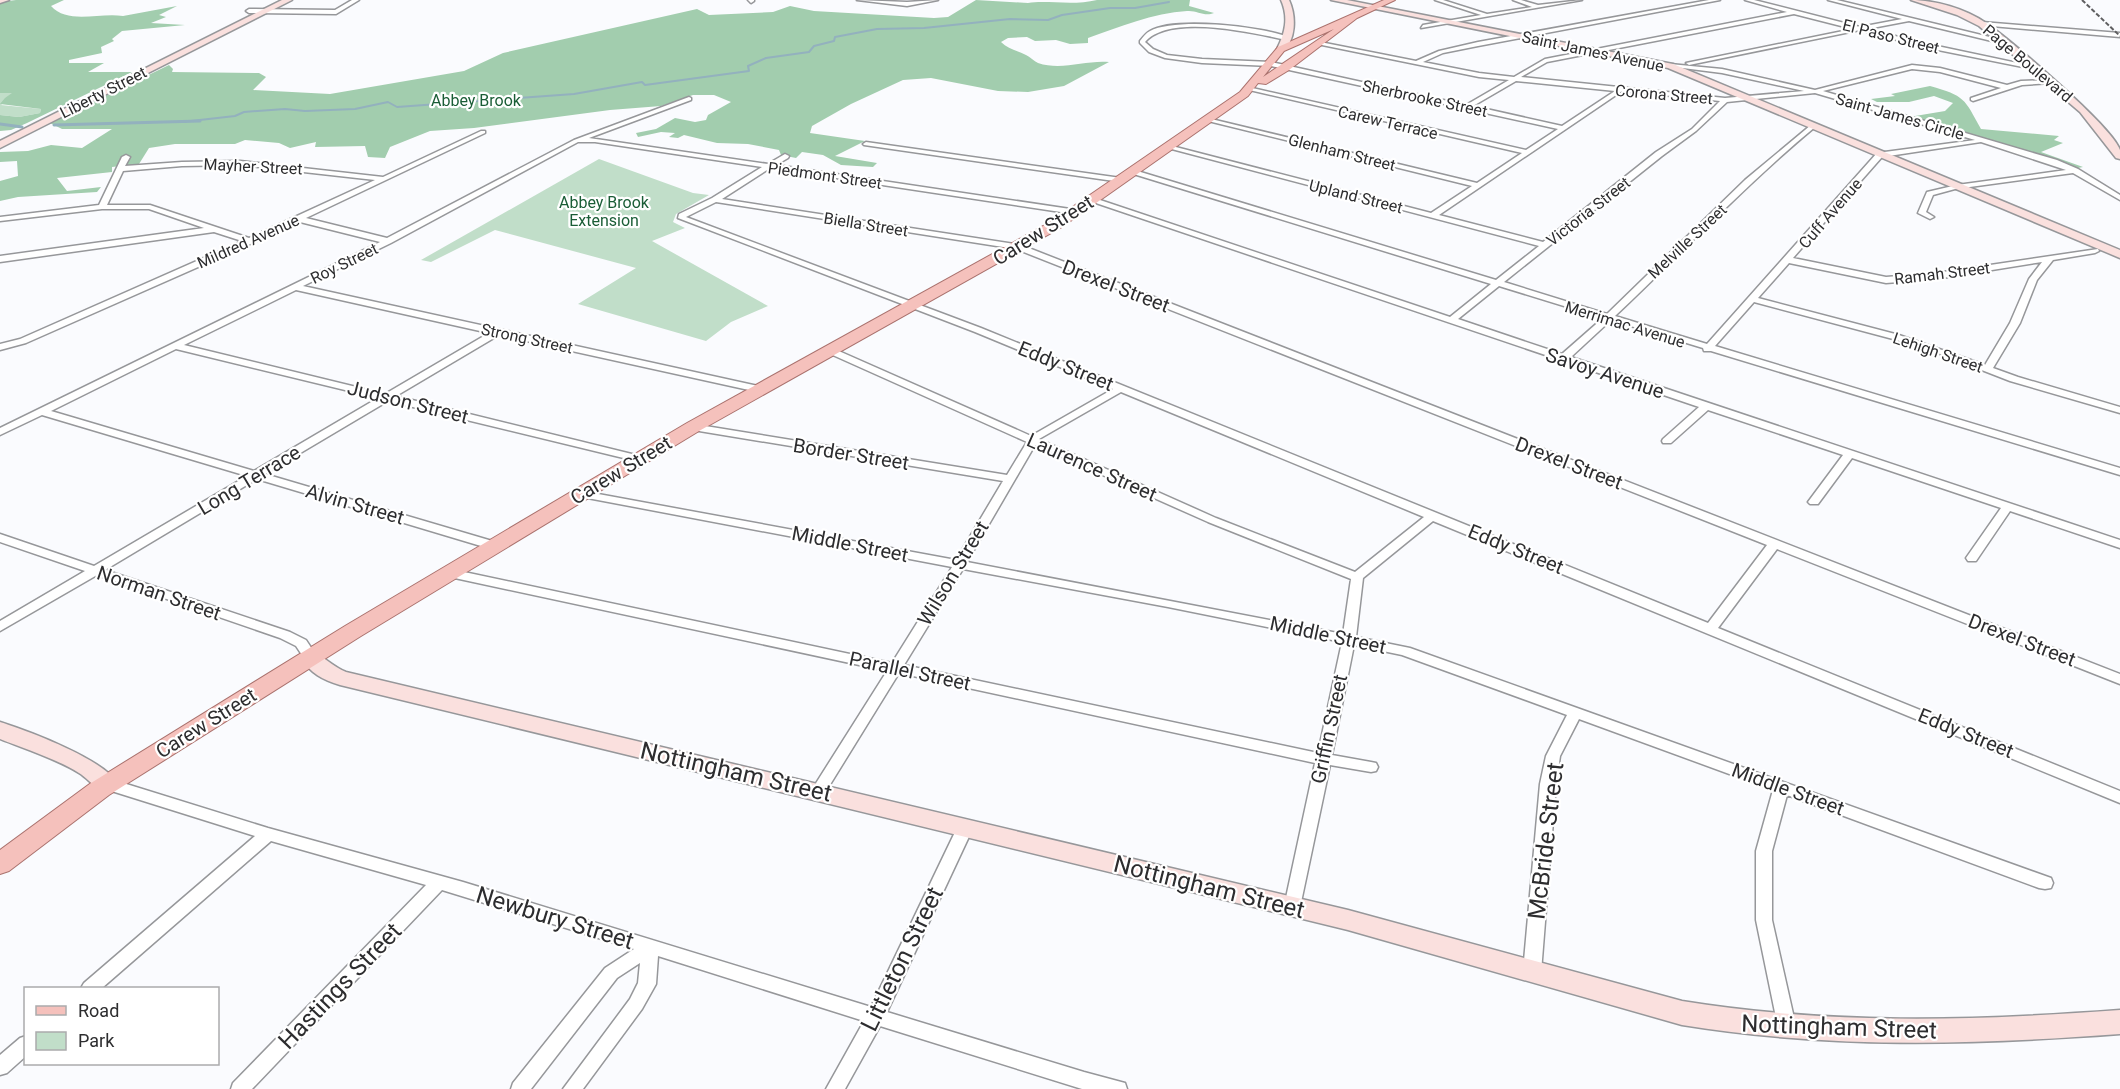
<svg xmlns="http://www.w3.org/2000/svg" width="2120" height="1089" font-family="Roboto,sans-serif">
  <rect width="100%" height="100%" fill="#fafbfe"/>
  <g fill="#c1dec9">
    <path d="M0,93H14L1,105L41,109L40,113L19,117L0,115Z"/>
    <path d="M599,159L693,193L709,195L676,214L673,222L685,228L652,241L768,306L731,322L706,341L578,304L636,268L495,230L431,262L421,260Z"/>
  </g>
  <g fill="#a2cdae">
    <path d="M16,0H64L51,6C68,25 100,12 123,16L177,6L159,15L166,17L151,23L185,25L122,31L112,39L114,41L101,47L102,53L69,60V63H104L88,72H132L27,123L11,130L0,131V115L19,117L40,113L41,109L0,104L5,98L12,93H0V2Z"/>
    <path d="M976,0L1028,3C1047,0 1073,6 1097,0H1190L1189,6L1214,13C1204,17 1197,10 1187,11C1153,13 1119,27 1088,38V43L1070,44L1056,40L1035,41L1027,37L1008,38L1001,42C1008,49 1018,51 1026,55C1030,57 1034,61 1038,63C1062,71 1085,60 1109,62L1064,86L1028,92L998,91L931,78L903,80L851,104L812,126L810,133L865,141L835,156L877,163L873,167L841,165L823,155L802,152L796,158L781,155L779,150L748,144L717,143L684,135L678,138L669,137L675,133L661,132L638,137L636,133L656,129L675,118L695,122L706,120L708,115L731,102L714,95H693L661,106L610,110L474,128L430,131L390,147L385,158L368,157L365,146L315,147L316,142L290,148L279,143L245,140L235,144H175L149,148L139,164L112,167V172L57,178L67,191L101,187L97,192L18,197L0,201V181L18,176L17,161L0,162V152L28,151L51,145L82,148L112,129H62L50,123L169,65L173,69L172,72L259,73L266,77L253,90L330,94L464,71L503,53L697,9L709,15L773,12L790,6L814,11L934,18L948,17Z"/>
    <path d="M1930,86C1965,96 1964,98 1981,129L2059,136L2054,140L2063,143L2041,152L2083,167L2073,169L1909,117L1945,111L1953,103L1934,96L1909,102H1877L1871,99L1895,96L1891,94Z"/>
  </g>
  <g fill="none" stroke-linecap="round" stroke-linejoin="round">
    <path stroke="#93b1be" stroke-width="2" d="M182,122L235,116L244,112L285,109L305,111L355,109L388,102L397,107L574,94L642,82L645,85L749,71L748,66L766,58L809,52L814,46L834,41L835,37L877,29L924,28L1010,19L1048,20L1062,15L1110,8H1135L1169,2"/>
    <g stroke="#93b1be" stroke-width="3">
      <path d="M0,124L22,127"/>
      <path d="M54,125L200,121"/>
    </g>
    <defs>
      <g id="street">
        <path d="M352,0H359L336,14L249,13L246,11L249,9L335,10Z"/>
        <path d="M748,0H754V1L751,3Z"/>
        <path d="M857,0L907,2L938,0L907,6Z"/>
        <path d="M1435,0H1443L1487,14L1532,7L1513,0H1521L1538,5L1582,0L1421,28L1423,25L1481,15Z"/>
        <path d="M1709,0H1720L1478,46L1443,53L1423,62L1479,73L1514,77L1545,59L1787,12L1745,0H1754L1860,27L1902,19L1828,0H1837L2002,40L2000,43L1909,21L1867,29L1923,43L2036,67L2038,70L1923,47L1860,30L1689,65L1686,63L1853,29L1794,14L1547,62L1521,77L1725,98L1804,91L1722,73L1667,66L1670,64L1722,69L1815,90L1912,65L1940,68L2007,85L2021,81L2053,80L2051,83L2022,85L1973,101L1971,100V98L2001,88L1940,72L1912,69L1823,91L2057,160L2078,169L2120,195V200L2073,173L1955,189L1933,195L1926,212L1934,217L1930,219L1918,213L1927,192L1957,185L2066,170L1981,142L1882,157L1793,258L1886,277L1936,273L2098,249L2099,251L2095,253L2053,260L2037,280L2020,323L1993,368L2018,377L2120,407V413L2010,381L1938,353L1893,339L1754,302L1715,346L2120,468V475L1711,351H1704L1703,348L1611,320L1571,357L2120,540V548L2010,511L1976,561H1968L1966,558L2001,508L1852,458L1818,504H1810L1808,502L1843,455L1708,410L1671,443H1663L1662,441L1663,439L1699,407L1087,200L1094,198L1450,317L1491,284L1127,172L1134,170L1496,280L1539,246L1164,147L1168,145L1431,213L1472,186L1204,120L1207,118L1477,183L1522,153L1245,89L1248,87L1526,150L1558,129L1271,66L1202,63L1165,58L1149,52L1140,43V41C1143,37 1146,33 1150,31C1174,17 1265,26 1290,38L1287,40C1253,33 1170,13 1145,42L1153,49L1167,55L1202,59L1271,62L1466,105L1509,80L1479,77L1317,44L1320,42L1416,61L1439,51L1478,42ZM1516,81L1615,91L1562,126L1473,106ZM1622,91L1720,101L1692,129L1656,152L1543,242L1439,215ZM1815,93L1975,140L1877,153L1707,344L1615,316C1682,253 1744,186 1815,127V125H1811L1745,180L1607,314L1504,282L1662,156L1696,131L1727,102ZM1789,263L1886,283L1936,279L2042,262L2029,279L2010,323L1985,365L1899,335L1758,298ZM1499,286L1603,318L1562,354L1458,319Z"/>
        <path d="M1982,22L2120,33V37L1980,25Z"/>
        <path d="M689,97L691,98V100L589,138L768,164L785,154L789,156L788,158L776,165L1077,210V214H1074L770,168L722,199L1021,245L2120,674V684L1777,549L1718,628L2120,791V803L1433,521L1363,578L1356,637L1410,648L2051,878L2053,883L2051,888L2045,889L2039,888L1787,795L1772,851V920L1796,1027L1793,1033L1787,1035L1781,1033L1778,1027L1756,920V851L1773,790L1579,719L1560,756L1556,784L1541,972L1538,977L1532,979L1526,977L1523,972L1540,784L1546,756L1567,715L1402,655L1354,645L1332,755L1371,762L1376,763L1378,767L1376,771L1371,772L1330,765L1300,907L1298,912L1292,914L1286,912L1284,907L1315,763L899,673L823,796L818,798L813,796L810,792L813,788L887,671L450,577L444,573L450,569L892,663L952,567L582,497L576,494L582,491L956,560L1003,481L693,430L688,427L693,424L1007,475L1027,442L826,352V348H832L1031,436L1113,389L975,332L678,218L679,214L712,198L762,167L595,142H578L391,243L303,286L758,386L763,389L762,391L758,392L499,335L396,396L644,457L645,459L644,461L640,462L388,401L265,474L499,543L501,546L499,549H491L257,479L105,570L290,632L306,640L318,658L316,661H306L296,646L280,638L97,575L0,631V621L85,571L0,542V534L94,566L247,476L42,415L0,435V428L380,242L300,222L26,343L0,350V344L20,339L242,241L214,232L0,262V256L204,228L149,209H102L0,221V217L99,205L122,157L126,155L130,157L125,166L182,162L240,161L383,177L481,131H485V133L306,218L387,238L574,140ZM240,165L375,180L249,238L150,205H107L123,171L182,166ZM716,202L1016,249L1767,545L1708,623L981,328L686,217ZM296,290L489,333L385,394L184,345ZM176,349L378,398L254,471L51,411ZM1121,392L1424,517L1355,572L1216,518L1039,439ZM1035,445L1208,522L1351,579L1343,634L967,562ZM963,569L1168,607L1342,642L1318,753L904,665Z"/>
        <path d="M866,142L1121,178L1125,180L1121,182L864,145L863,144Z"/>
        <path d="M107,778L268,828L463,882L871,1007L957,828L959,824L965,822L971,824L973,828L887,1012L1084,1072L1125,1083L1127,1089H1082L880,1026L845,1089H826L864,1021L658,956L656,984L642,1009L583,1089H563L630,999L638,983L640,963L617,978L531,1089H511L513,1083L605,968L634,949L442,890L252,1089H231L233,1083L426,885L271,841L102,988H81L84,983L255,836L102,788L99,784L102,780Z"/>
        <path d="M26,1036V1056L7,1073L0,1075V1055L20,1038Z"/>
      </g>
      <g id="secondary">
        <path d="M0,0H9L0,3Z"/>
        <path d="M282,0H292L0,148V141Z"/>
        <path d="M1281,0H1289C1296,15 1297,42 1281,52L1277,49C1285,33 1289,18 1281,0Z"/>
        <path d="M1331,0H1347L1673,64L2120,250V258L1668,68Z"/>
        <path d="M1911,0C1935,0 1966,9 1986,23C2009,39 2113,127 2120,150C2120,153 2120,156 2120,159L2116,158L2080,112L1979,26L1957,15Z"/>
        <path d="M311,651C321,654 333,667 346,672L1348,910L1682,1001C1830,1025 1972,1021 2120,1010V1034C1971,1045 1830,1049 1682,1025L1348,930L340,685C323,680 310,673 301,658L304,653Z"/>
        <path d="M0,722C28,731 104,759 118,784L115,790C98,795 92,781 79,773C57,759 25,749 0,739Z"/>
      </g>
      <path id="primary" d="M1384,0H1395L1357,18L1289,70L1266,84L1258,83L1248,96L1062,227L699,431L361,636L109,795L9,871L0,874V850L91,783L345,626L687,423L1052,221L1240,92L1278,47ZM1334,29L1263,77L1284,51Z"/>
    </defs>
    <use href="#street" stroke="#96979a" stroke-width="3"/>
    <use href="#secondary" stroke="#96979a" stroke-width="3"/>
    <use href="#primary" stroke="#aa726e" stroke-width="2"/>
    <use href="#street" fill="#fff" fill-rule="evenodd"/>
    <use href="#secondary" fill="#fae0de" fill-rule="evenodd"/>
    <use href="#primary" fill="#f5c1bc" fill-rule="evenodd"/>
    <path stroke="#5f5f61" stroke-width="2" stroke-dasharray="4.5 2" stroke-linecap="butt" d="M2082,0L2120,36"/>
  </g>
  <g text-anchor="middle" stroke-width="4.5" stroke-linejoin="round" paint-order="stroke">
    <g font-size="16" fill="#2d2d2f" stroke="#fff">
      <text transform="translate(1891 36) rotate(14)" y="6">El Paso Street</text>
      <text transform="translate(1593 51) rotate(12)" y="6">Saint James Avenue</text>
      <text transform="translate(2028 63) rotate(40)" y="6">Page Boulevard</text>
      <text transform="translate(103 92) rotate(-27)" y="6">Liberty Street</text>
      <text transform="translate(1664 94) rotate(5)" y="6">Corona Street</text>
      <text transform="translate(1425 98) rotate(12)" y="6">Sherbrooke Street</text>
      <text transform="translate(1900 116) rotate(16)" y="6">Saint James Circle</text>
      <text transform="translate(1388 122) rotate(13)" y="6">Carew Terrace</text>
      <text transform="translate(1342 152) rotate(14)" y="6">Glenham Street</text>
      <text transform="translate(253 166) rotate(3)" y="6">Mayher Street</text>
      <text transform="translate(825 175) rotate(8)" y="6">Piedmont Street</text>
      <text transform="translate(1356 196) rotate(14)" y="6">Upland Street</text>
      <text transform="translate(1588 211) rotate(-38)" y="6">Victoria Street</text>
      <text transform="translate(1830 213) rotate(-49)" y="6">Cuff Avenue</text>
      <text transform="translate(866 224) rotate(9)" y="6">Biella Street</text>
      <text transform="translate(248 241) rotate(-24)" y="6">Mildred Avenue</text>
      <text transform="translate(1687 241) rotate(-43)" y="6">Melville Street</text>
      <text transform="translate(344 263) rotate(-26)" y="6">Roy Street</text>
      <text transform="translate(1942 273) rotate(-7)" y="6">Ramah Street</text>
      <text transform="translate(1625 324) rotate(17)" y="6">Merrimac Avenue</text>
      <text transform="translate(527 338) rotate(12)" y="6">Strong Street</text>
      <text transform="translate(1938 352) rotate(19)" y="6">Lehigh Street</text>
    </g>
    <g font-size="16" fill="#1a5d36" stroke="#fff">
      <text x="476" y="106">Abbey Brook</text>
      <text x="604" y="208">Abbey Brook<tspan x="604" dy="18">Extension</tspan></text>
    </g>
    <g font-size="20" fill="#2d2d2f" stroke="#fff">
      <text transform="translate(1043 230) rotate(-32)" y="7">Carew Street</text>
      <text transform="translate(1116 286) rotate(21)" y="7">Drexel Street</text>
      <text transform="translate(1066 366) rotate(22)" y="7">Eddy Street</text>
      <text transform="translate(1605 373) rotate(18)" y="7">Savoy Avenue</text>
      <text transform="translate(408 402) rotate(14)" y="7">Judson Street</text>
      <text transform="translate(851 454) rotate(9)" y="7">Border Street</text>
      <text transform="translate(1569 463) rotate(21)" y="7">Drexel Street</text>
      <text transform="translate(1092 467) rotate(24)" y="7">Laurence Street</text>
      <text transform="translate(621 470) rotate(-31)" y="7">Carew Street</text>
      <text transform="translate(249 480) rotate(-31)" y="7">Long Terrace</text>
      <text transform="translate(355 504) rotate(16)" y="7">Alvin Street</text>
      <text transform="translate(850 544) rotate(11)" y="7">Middle Street</text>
      <text transform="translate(1516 549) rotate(22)" y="7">Eddy Street</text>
      <text transform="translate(953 573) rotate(-59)" y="7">Wilson Street</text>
      <text transform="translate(159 593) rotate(19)" y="7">Norman Street</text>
      <text transform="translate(1328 635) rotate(12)" y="7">Middle Street</text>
      <text transform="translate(2022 640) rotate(21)" y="7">Drexel Street</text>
      <text transform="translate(910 671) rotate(12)" y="7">Parallel Street</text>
      <text transform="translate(206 723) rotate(-32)" y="7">Carew Street</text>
      <text transform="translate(1329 729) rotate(-78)" y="7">Griffin Street</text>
      <text transform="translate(1966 733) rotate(22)" y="7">Eddy Street</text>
      <text transform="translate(1788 789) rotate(20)" y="7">Middle Street</text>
    </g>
    <g font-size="24" fill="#2d2d2f" stroke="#fff">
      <text transform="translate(736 772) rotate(13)" y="8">Nottingham Street</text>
      <text transform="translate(1546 841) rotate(-83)" y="8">McBride Street</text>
      <text transform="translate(1209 887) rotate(14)" y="8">Nottingham Street</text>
      <text transform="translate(555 918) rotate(17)" y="8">Newbury Street</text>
      <text transform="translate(902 959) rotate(-64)" y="8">Littleton Street</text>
      <text transform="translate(340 986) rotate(-46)" y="8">Hastings Street</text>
      <text transform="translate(1839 1027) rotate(2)" y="8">Nottingham Street</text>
    </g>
  </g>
  <rect x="24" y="987" width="195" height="78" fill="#ffffff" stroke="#ababac" stroke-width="1.5"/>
  <rect x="36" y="1006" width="30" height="9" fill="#f5c1bc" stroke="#ababac" stroke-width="1.5"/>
  <text x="78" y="1017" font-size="18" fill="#2d2d2f">Road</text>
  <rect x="36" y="1032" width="30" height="18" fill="#c1dec9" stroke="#ababac" stroke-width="1.5"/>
  <text x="78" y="1047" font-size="18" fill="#2d2d2f">Park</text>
</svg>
